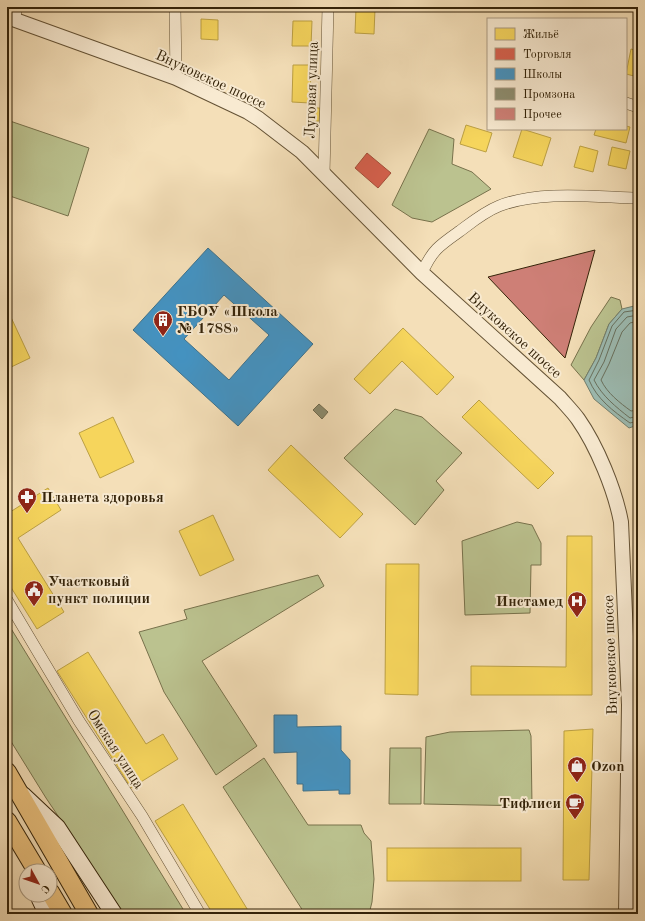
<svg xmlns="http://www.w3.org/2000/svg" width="645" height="921" font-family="'Old Standard TT',serif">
  <rect width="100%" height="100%" fill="#f4dfb8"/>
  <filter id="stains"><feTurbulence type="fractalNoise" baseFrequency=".005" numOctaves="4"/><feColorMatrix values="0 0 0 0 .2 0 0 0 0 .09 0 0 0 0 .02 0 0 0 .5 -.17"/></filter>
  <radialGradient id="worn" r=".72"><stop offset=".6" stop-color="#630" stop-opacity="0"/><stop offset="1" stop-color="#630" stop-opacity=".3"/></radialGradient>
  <g fill="#bbc28f" stroke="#78724c">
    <path d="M7,120L89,148L68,216L7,195Z"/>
    <path d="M429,129L454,139L452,164L472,172L491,189L432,222L412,218L392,205Z"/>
    <path d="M611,297L620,300L622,309L609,324L596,358L584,380L571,365L591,327Z"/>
    <path d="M395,409L422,417L462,453L436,481L444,490L415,525L344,458Z"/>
    <path d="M517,522L532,525L541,543V565H531L530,613L465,615L462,541Z"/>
    <path d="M318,575L324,586L202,661L257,746L216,775L164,692L139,632L187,619L184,610Z"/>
    <path d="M7,622L186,914H124L46,798L7,735Z"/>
    <path d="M529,730L531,736L532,806L424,804L426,737L450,732Z"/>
    <path d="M390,748H421V804H389Z"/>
    <path d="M264,758L308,825H361L364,833L371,841L374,879L372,902L369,914H305L223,787Z"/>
    <path d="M390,911L531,913V914H390Z"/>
  </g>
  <path fill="#9cbcb3" stroke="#727f6f" d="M638,305V425L629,428L594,399L584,380L596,358L609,324L622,309Z"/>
  <g fill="#f6d55c" stroke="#bca043">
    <path d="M356,8L375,9L374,34L355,33Z"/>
    <path d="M201,19L218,20V40L201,39Z"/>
    <path d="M293,21H312L311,46H292Z"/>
    <path d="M631,49L638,51V77L626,74Z"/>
    <path d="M293,65H311L310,103L292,102Z"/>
    <path d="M309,108H320L319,121H308Z"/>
    <path d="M466,125L492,133L486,152L460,144Z"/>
    <path d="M626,126L630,127L626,143L594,135L596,129H626Z"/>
    <path d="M522,129L551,138L542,166L513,157Z"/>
    <path d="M580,146L598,151L593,172L574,167Z"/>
    <path d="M612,147L630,151L626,169L608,165Z"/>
    <path d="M9,313L30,358L7,369V314Z"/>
    <path d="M403,328L454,377L437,395L402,361L370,394L354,379Z"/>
    <path d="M479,400L554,473L538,489L462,417Z"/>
    <path d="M113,417L134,462L100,478L79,433Z"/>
    <path d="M291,445L363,514L340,538L268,470Z"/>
    <path d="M48,488L61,510L18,538L64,612L37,629L7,581V514Z"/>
    <path d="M213,515L234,560L200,576L179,531Z"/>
    <path d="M567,536H592V695H471V666L566,667Z"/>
    <path d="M386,564H419L418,695L385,694Z"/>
    <path d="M88,652L146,744L163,734L178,759L131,788L57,671Z"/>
    <path d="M593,729L589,880H563L564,731Z"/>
    <path d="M183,804L249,912L246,914H213L155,821Z"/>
    <rect x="387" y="848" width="134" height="33"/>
    <path d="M589,913V914H561Z"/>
  </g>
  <path fill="#d6604d" stroke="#a54e39" d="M367,153L391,173L378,188L355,168Z"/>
  <g fill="#4393c3" stroke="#3e718b" fill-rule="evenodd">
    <path d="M208,248L313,344L238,426L133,330ZM224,295L269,335L229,380L184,339Z"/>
    <path d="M274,715H297V727L341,726V750L350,760V794H339V790L303,791V784H297V752L274,753Z"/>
  </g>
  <path fill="#8c8c6e" stroke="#726c50" d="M319,404L328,412L322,419L313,410Z"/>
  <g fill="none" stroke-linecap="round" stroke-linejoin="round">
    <g stroke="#68705e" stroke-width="1">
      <path d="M638,310L624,312L612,326L599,360L589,380C597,399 613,411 630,423L638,421"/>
      <path d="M638,315L627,317L616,329L604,362L594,380C602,396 616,407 630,418L638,416"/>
      <path d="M638,321L630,323L622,332L609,364L601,380C607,393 620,403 631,411L638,410"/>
    </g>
  </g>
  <path fill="#ce7f76" stroke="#342309" d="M595,250L565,358L488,277Z"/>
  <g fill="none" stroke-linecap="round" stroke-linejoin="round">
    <defs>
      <g id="minor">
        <path d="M175,7L176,78"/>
        <path d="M15,20L16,7"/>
        <path d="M626,103L638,107"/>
        <path d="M324,174L328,7"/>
        <path d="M422,273C432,250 440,245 460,231C472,222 484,212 499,206C539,190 595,197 638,198"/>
        <path d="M7,600L79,721L142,816L200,914"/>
      </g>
      <path id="tertiary" d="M7,17L176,78L248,112L259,119L302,152L422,273L560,398C566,405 573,412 578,419C597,446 615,490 621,522L629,705L626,914"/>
      <g id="secondary">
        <path d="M23,795L57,827L114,914"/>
        <path d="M38,895L47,914"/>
      </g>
      <g id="primary">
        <path d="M7,772L89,914"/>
        <path d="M7,821L37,871"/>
        <path d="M50,892L63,914"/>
      </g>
    </defs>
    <use href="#minor" stroke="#645235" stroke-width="12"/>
    <use href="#tertiary" stroke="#645235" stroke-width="16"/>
    <use href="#secondary" stroke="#342309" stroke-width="18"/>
    <use href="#primary" stroke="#342309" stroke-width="20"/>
    <use href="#minor" stroke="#f8ead1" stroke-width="11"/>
    <use href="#tertiary" stroke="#f8ead1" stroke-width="14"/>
    <use href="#secondary" stroke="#f8ead1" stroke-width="16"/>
    <use href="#primary" stroke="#eac07c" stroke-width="18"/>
  </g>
  <defs>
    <symbol id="building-pin" viewBox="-11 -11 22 30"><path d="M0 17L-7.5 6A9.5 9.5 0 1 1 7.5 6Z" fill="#8f2418" stroke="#f8ead1"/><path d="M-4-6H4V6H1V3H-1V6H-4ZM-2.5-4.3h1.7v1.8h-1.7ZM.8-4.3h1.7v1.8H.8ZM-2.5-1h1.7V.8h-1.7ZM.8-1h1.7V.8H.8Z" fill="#fff"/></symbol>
    <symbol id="pharmacy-pin" viewBox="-11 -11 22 30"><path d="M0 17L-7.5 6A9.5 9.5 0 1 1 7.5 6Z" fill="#8f2418" stroke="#f8ead1"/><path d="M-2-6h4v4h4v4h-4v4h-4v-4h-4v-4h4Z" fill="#fff"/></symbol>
    <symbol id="civic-pin" viewBox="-11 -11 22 30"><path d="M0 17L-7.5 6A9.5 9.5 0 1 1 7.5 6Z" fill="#8f2418" stroke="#f8ead1"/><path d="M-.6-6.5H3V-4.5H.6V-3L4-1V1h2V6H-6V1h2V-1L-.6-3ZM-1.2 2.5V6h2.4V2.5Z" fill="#fff"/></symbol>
    <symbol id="hospital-pin" viewBox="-11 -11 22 30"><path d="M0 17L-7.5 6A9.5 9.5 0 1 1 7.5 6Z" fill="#8f2418" stroke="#f8ead1"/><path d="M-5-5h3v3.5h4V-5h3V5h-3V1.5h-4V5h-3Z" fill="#fff"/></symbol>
    <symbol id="shop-pin" viewBox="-11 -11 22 30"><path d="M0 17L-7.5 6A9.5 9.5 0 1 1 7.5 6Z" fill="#8f2418" stroke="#f8ead1"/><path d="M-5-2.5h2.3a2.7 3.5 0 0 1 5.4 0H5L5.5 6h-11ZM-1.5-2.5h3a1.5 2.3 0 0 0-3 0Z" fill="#fff"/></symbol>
    <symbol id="cafe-pin" viewBox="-11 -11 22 30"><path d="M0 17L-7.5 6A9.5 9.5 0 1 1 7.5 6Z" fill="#8f2418" stroke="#f8ead1"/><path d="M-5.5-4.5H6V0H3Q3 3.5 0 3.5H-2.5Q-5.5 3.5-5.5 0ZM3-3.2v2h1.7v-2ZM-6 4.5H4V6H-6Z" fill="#fff"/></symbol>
  </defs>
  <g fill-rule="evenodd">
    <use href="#building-pin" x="152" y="309" width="22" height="30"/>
    <use href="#pharmacy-pin" x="16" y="486" width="22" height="30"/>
    <use href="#civic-pin" x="23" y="579" width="22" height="30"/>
    <use href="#hospital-pin" x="566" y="590" width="22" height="30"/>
    <use href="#shop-pin" x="566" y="755" width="22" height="30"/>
    <use href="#cafe-pin" x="564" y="792" width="22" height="30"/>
  </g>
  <g text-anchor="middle" stroke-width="4" stroke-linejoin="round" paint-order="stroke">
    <g font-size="15" fill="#342309" stroke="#f8ead1">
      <text transform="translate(211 79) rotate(25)" y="5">Внуковское шоссе</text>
      <text transform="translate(311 90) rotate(-88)" y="5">Луговая улица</text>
      <text transform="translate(515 335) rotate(42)" y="5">Внуковское шоссе</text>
      <text transform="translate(610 655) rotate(-92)" y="5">Внуковское шоссе</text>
      <text transform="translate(116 749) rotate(57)" y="5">Омская улица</text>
    </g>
    <g font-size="15" font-weight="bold" fill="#342309" stroke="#f8ead1" text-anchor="start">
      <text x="177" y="316">ГБОУ «Школа<tspan x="177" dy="17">№ 1788»</tspan></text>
      <text x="41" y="502">Планета здоровья</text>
      <text x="48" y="586">Участковый<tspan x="48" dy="17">пункт полиции</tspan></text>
      <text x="563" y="606" text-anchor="end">Инстамед</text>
      <text x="591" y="771">Ozon</text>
      <text x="561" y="808" text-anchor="end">Тифлиси</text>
    </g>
  </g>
  <rect width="645" height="921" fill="none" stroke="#f4dfb8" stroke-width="24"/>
  <rect x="8" y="8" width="629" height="905" fill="none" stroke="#342309" stroke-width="2"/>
  <rect x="12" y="12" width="621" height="897" fill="none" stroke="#342309"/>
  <rect x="487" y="18" width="140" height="112" fill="#f8ead1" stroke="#aa9a81"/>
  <rect x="495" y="28" width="20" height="12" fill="#f6d55c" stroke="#aa9a81"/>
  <text x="523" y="38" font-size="12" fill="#342309">Жильё</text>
  <rect x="495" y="48" width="20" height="12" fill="#d6604d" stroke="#aa9a81"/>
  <text x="523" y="58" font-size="12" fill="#342309">Торговля</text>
  <rect x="495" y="68" width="20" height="12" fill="#4393c3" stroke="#aa9a81"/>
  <text x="523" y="78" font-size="12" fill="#342309">Школы</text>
  <rect x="495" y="88" width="20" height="12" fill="#8c8c6e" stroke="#aa9a81"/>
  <text x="523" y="98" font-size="12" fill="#342309">Промзона</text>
  <rect x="495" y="108" width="20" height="12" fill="#ce7f76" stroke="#aa9a81"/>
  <text x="523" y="118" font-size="12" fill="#342309">Прочее</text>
  <g transform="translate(38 883) rotate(130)"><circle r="19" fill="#f8ead1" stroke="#aa9a81"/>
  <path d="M0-3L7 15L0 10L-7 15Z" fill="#8f2418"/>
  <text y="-6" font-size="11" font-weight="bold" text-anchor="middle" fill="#342309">С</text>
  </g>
  <rect width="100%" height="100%" filter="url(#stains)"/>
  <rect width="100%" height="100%" fill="url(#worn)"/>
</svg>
